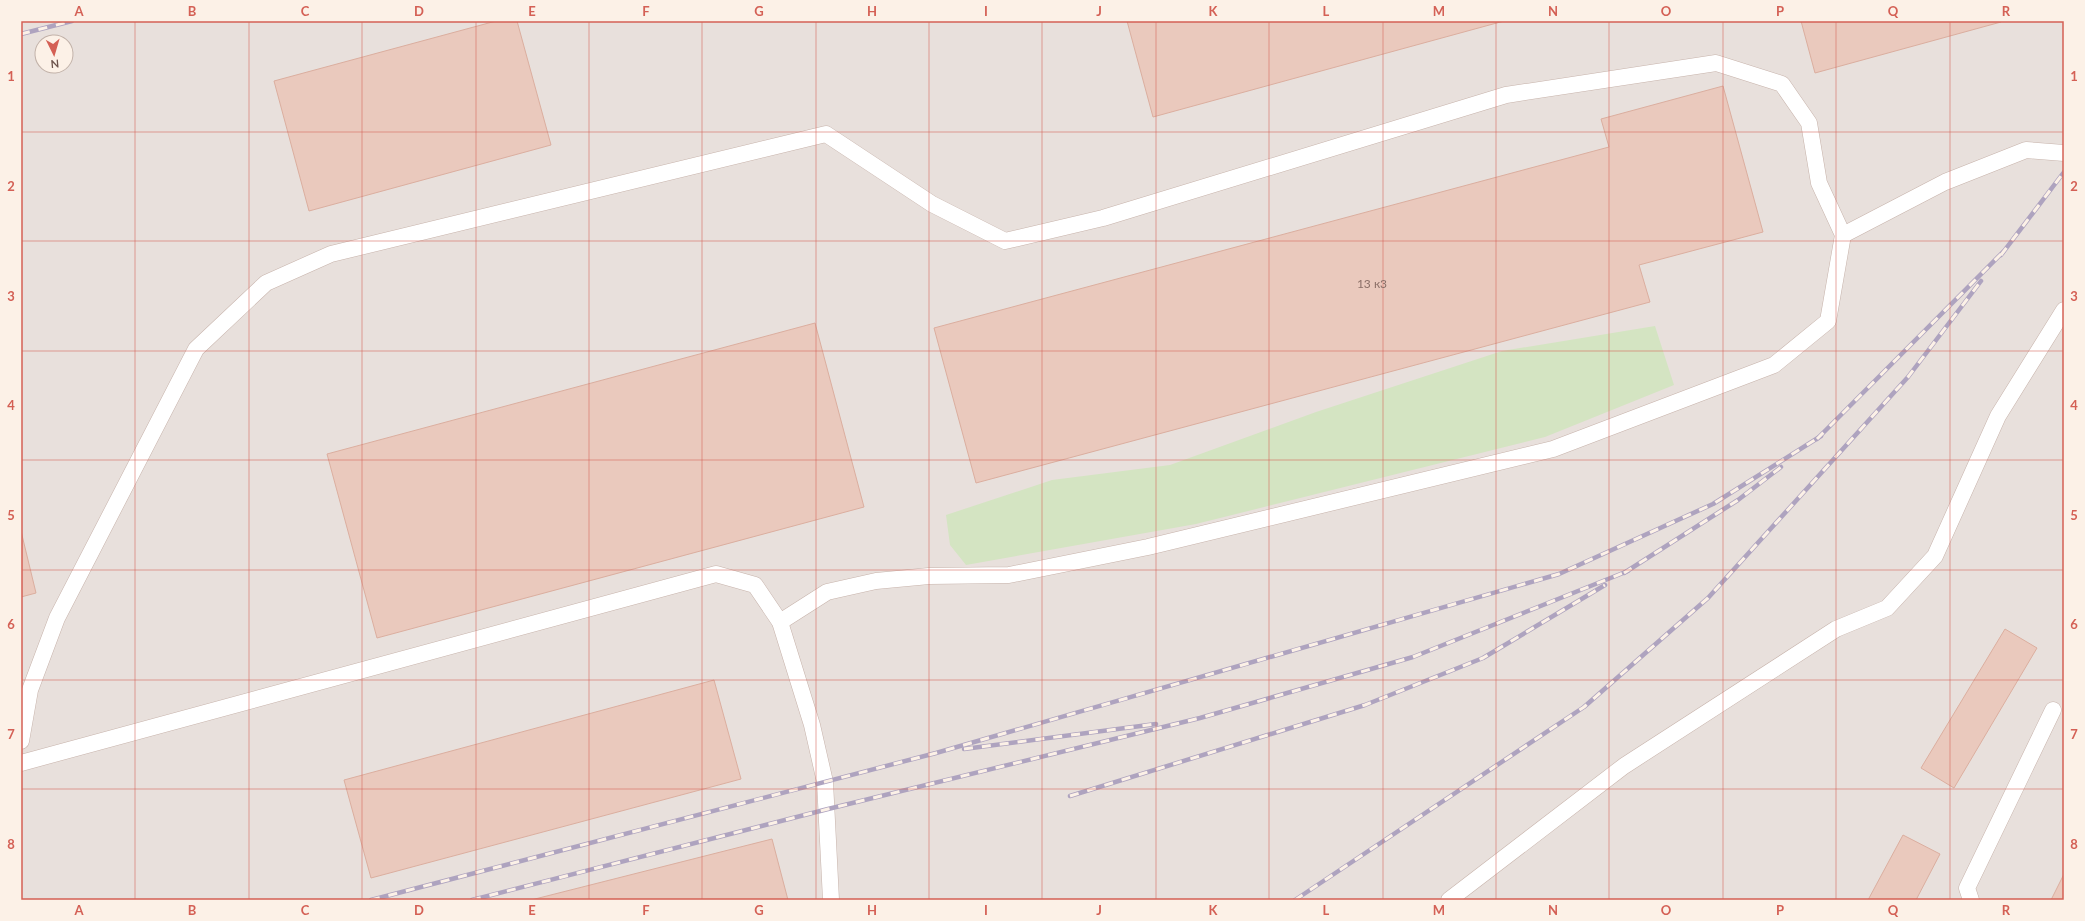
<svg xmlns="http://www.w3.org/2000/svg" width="2085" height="921" font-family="Lato,sans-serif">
  <rect width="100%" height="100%" fill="#f8ece1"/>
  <path fill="#e8e0dc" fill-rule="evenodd" d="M21,21H2064V900H21ZM42,42H66V66H42Z"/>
  <path fill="#d4e4c2" d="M1655,326L1674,385L1545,437L1196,524L966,565L950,545L946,515L1052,480L1170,465L1316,412L1502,351Z"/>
  <g fill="#eac9bd" stroke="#dbae9f">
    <path d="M496,21H517L551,145L309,211L274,81Z"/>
    <path d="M1127,21H1504L1153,117Z"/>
    <path d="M1801,21H2001V22L1815,73Z"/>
    <path d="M1723,86L1763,232L1639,265L1650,302L976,483L934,328L1609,147L1601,119Z"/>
    <path d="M815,323L864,507L377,638L327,454Z"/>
    <path d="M21,531L36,593L21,597Z"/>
    <path d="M2005,629L2037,648L1954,788L1921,768Z"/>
    <path d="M714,680L741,779L371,878L344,780Z"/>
    <path d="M1903,835L1940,854L1916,900H1868Z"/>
    <path d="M772,839L788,900H531Z"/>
    <path d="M2064,874V900H2051Z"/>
  </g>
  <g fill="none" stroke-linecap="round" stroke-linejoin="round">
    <defs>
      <g id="service">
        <path d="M1843,235L1945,182L2026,150L2064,153"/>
        <path d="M21,741L30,690L57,618L196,349L266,283L331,254L826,134L932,204L1005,241L1103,218L1506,95L1716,63L1782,84L1809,123L1819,183L1843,235L1828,321L1774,365L1553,449L1148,547L1009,575L929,576L876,581L827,592L780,622"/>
        <path d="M21,763L716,574L755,585L780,622L812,725L825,782L831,900"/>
        <path d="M1449,900L1624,766L1836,629L1887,608L1935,556L1998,416L2064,310"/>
        <path d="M1971,900L1967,888L2053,710"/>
      </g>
    </defs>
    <use href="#service" stroke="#c7b3ab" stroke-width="17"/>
    <use href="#service" stroke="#fff" stroke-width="16"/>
    <defs>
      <g id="rail">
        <path d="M21,34L72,21"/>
        <path d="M2001,255L2064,172"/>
        <path d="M1817,439L2003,252"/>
        <path d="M1624,573L1738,500L1781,467"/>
        <path d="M964,749L1156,724"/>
        <path d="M1070,796L1365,705L1483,658L1605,585"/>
        <path d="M371,900L936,753L1559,574L1713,504L1821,436"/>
        <path d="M472,900L828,809L1200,718L1413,657L1628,571"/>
        <path d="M1295,900L1584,707L1708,598L1908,377L1981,281"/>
      </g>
    </defs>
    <use href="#rail" stroke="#aea3bf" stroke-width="4.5"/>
    <use href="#rail" stroke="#fcf1e7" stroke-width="3" stroke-dasharray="9" stroke-linecap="butt"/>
  </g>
  <path fill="none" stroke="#d46055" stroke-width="1" stroke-opacity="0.55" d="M135,21V900M249,21V900M362,21V900M476,21V900M589,21V900M702,21V900M816,21V900M929,21V900M1042,21V900M1156,21V900M1269,21V900M1383,21V900M1496,21V900M1609,21V900M1723,21V900M1836,21V900M1950,21V900M21,132H2064M21,241H2064M21,351H2064M21,460H2064M21,570H2064M21,680H2064M21,789H2064"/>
  <g text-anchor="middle" stroke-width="3" stroke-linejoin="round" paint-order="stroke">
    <g font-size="12" fill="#8c7068">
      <text x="1372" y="288">13 к3</text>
    </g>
  </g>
  <rect width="2085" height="921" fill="none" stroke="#fcf1e7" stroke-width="44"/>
  <g transform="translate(54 54) rotate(175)"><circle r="19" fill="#fcf1e7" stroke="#c2b2a9"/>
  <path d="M0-3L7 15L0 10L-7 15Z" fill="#d46055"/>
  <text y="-6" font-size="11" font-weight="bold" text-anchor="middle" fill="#6c534c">N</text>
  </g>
  <rect x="22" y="22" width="2041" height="877" fill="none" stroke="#d46055" stroke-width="1.5"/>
  <g font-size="13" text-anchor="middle" font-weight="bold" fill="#d46055">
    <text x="79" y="16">A</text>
    <text x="192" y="16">B</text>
    <text x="305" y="16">C</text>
    <text x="419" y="16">D</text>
    <text x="532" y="16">E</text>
    <text x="646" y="16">F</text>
    <text x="759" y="16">G</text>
    <text x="872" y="16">H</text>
    <text x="986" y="16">I</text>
    <text x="1099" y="16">J</text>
    <text x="1213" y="16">K</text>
    <text x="1326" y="16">L</text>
    <text x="1439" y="16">M</text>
    <text x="1553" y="16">N</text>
    <text x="1666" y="16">O</text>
    <text x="1780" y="16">P</text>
    <text x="1893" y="16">Q</text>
    <text x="2006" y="16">R</text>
    <text x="11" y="81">1</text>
    <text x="2074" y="81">1</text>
    <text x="11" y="191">2</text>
    <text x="2074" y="191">2</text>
    <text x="11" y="301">3</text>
    <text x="2074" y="301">3</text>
    <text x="11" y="410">4</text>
    <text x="2074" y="410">4</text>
    <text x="11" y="520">5</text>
    <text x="2074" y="520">5</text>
    <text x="11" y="629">6</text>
    <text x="2074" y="629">6</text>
    <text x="11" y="739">7</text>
    <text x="2074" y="739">7</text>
    <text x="11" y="849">8</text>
    <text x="2074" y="849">8</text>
    <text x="79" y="915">A</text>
    <text x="192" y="915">B</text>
    <text x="305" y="915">C</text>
    <text x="419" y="915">D</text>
    <text x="532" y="915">E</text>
    <text x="646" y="915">F</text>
    <text x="759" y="915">G</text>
    <text x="872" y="915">H</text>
    <text x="986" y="915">I</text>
    <text x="1099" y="915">J</text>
    <text x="1213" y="915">K</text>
    <text x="1326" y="915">L</text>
    <text x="1439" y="915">M</text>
    <text x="1553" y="915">N</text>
    <text x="1666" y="915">O</text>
    <text x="1780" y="915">P</text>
    <text x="1893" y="915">Q</text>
    <text x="2006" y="915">R</text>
  </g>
</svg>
